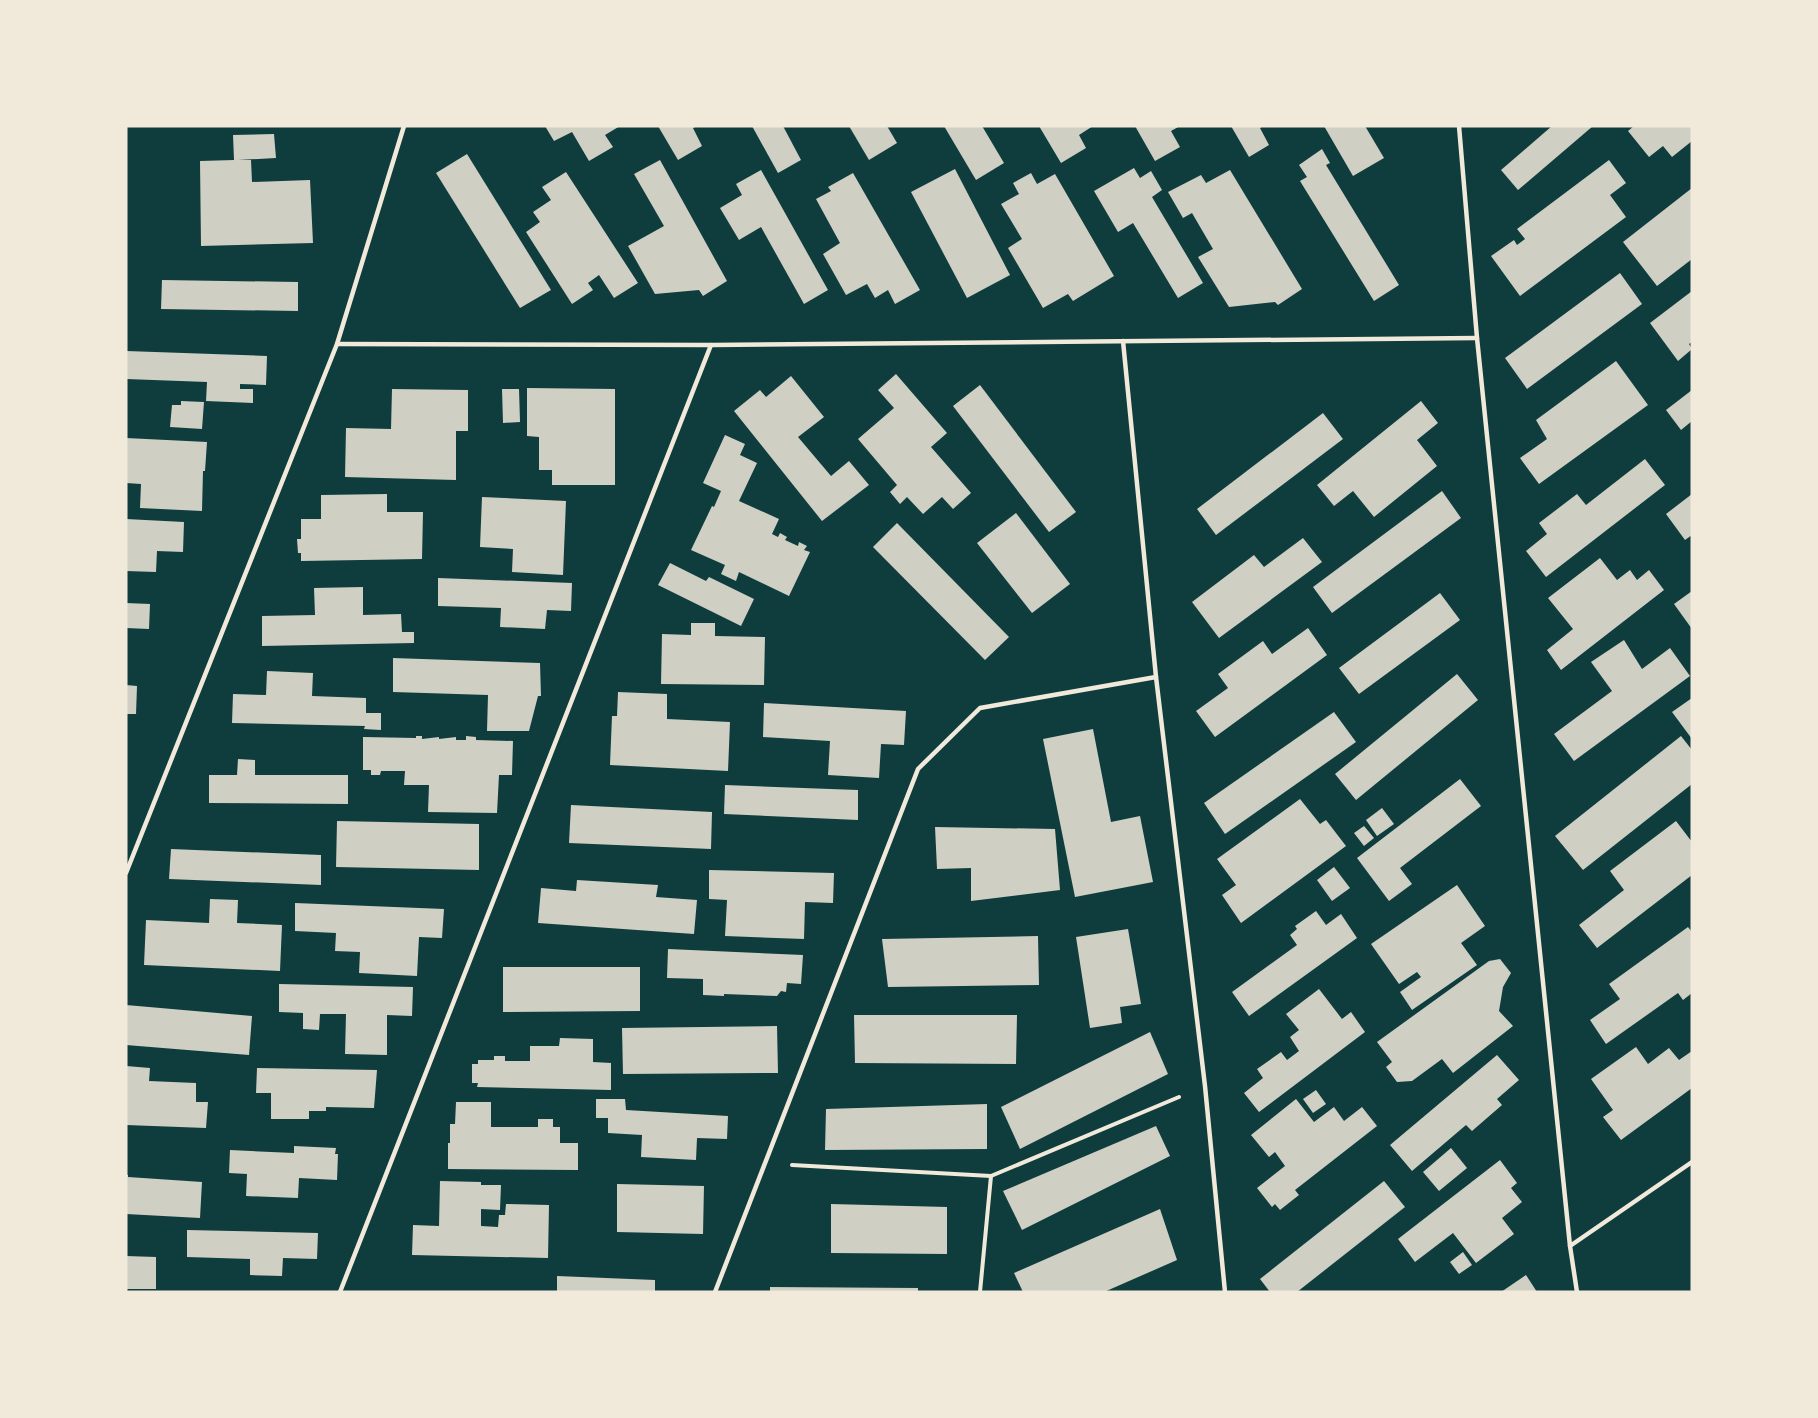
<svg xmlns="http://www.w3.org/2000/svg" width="1818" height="1418" font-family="'Asap Condensed',sans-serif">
  <rect width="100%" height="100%" fill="#0f3d3e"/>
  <g fill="#cfcfc3">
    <path d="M545,126H620L605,135L613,147L589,161L572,132L554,141Z"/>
    <path d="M658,126H697L693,128L702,146L678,160Z"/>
    <path d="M752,126H783L801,160L778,173Z"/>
    <path d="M849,126H887L897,143L869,160Z"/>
    <path d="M944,126H982L1004,163L976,180Z"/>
    <path d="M1039,126H1093L1079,135L1086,148L1061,163Z"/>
    <path d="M1135,126H1180L1171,131L1180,147L1155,161Z"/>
    <path d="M1231,126H1263L1260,128L1269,145L1249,157Z"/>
    <path d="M1324,126H1365L1384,158L1353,176Z"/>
    <path d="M1552,126H1593L1518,190L1501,170Z"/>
    <path d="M1634,126H1692V141L1672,157L1663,146L1649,157L1628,131Z"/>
    <path d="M274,134L276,158L238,160H251L252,182L310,180L313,243L201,246L200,161L234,160L233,135Z"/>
    <path d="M1322,149L1330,163L1326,165L1399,285L1374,301L1300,181L1307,177L1299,165Z"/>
    <path d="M467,154L551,290L520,308L436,173Z"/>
    <path d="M660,160L727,281L703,296L699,290L655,294L628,246L664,226L634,174Z"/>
    <path d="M1609,160L1626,183L1610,195L1626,217L1520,296L1491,256L1514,240L1517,245L1525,239L1517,229Z"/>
    <path d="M1134,168L1140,178L1151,171L1162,190L1152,197L1203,283L1178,298L1133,223L1118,232L1094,191Z"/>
    <path d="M955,169L1010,275L967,298L911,192Z"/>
    <path d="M761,170L828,290L804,304L761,227L739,240L720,208L742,195L736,184Z"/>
    <path d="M1230,170L1302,289L1278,305L1275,302L1229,307L1198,257L1213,249L1192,213L1183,218L1168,192L1201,175L1206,183Z"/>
    <path d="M566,172L638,283L614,298L599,275L588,283L593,290L572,304L526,232L540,222L533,212L551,200L542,187Z"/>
    <path d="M853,173L920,290L895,304L888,290L875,298L867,284L846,295L823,254L840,243L816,199L831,191L828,187Z"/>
    <path d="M1031,173L1037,184L1055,174L1114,276L1073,301L1068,294L1043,308L1008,248L1022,239L1001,204L1019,194L1013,183Z"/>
    <path d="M1692,188V259L1657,286L1623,242Z"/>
    <path d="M1620,273L1642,304L1527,389L1505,358Z"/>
    <path d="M162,280L298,282V311L161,309Z"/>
    <path d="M1692,291V342L1689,344L1692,349L1678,361L1650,323Z"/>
    <path d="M126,351L267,356L266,385L240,384V389H253V403L206,401L207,382L126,379Z"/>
    <path d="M1616,361L1648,405L1539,484L1520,458L1547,439L1536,420Z"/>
    <path d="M896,374L947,433L931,447L971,493L953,509L942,497L923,514L907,497L900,504L890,492L897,485L858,439L894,408L878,390Z"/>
    <path d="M791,376L824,417L798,437L831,476L849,461L869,485L822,521L734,411L760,390L766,397Z"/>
    <path d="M980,385L1076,512L1049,532L953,406Z"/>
    <path d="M527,388L615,389V485H552V470H539V437L527,436Z"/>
    <path d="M392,389L468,390V431H456V480L345,477L346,428L391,429Z"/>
    <path d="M502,389H519L520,422L503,423Z"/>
    <path d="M1692,390V421L1681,430L1666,410Z"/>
    <path d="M181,401L204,402L202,429L170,427L172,405H181Z"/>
    <path d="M1421,401L1438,423L1417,440L1437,466L1374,517L1353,491L1334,506L1317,485Z"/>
    <path d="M1323,413L1343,439L1216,535L1197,509Z"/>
    <path d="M725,435L745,444L740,455L757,463L739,501L779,519L772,534L778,537L780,533L787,537L785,540L798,546L799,542L807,546L804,550L810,552L789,596L739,572L736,581L721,574L725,565L691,550L712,506L714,507L721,491L703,483Z"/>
    <path d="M126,438L207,442L205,471H203L202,511L140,508L141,484L126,483Z"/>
    <path d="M1645,459L1665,485L1546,577L1526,551L1547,534L1539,523L1577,494L1586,505Z"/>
    <path d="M1442,491L1461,518L1332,613L1313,587Z"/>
    <path d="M387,494V512H423L422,559L301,561V553H298L297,539H301V519H321V495Z"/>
    <path d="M1692,494V535L1685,540L1666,514Z"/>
    <path d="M482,497L566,501L563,575L512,572L513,549L480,547Z"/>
    <path d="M1016,513L1070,584L1032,613L977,543Z"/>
    <path d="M126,519L184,522L183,552L157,551L156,572L126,571Z"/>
    <path d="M897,523L1009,637L985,660L873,547Z"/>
    <path d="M1303,538L1322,562L1219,638L1192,602L1254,555L1264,567Z"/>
    <path d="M1600,558L1617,580L1630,570L1637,580L1649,570L1664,590L1561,670L1547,650L1573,629L1548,598Z"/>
    <path d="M670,563L706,581L709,577L754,599L741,626L658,585Z"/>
    <path d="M438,578L572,583L571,611L547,610L545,629L500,627L501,608L438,606Z"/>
    <path d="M363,587V615L401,614L402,632H414V643L262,646V616L315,615L314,588Z"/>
    <path d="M1692,591V629L1674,604Z"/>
    <path d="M1440,593L1460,620L1359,694L1339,668Z"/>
    <path d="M126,603L150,604L149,629L126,628Z"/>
    <path d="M691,623H715V636L765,637L764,685L661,684L662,634L691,635Z"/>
    <path d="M1308,628L1327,655L1215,737L1196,711L1228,688L1218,674L1263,641L1272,654Z"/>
    <path d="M1624,640L1642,669L1670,648L1690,676L1574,761L1554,734L1612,691L1591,662Z"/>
    <path d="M393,658L540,663L541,696H538L529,731H487L488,695L393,692Z"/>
    <path d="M267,671L313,673L312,696L366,698V713H381V730L364,729L365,726L232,723L233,694L266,695Z"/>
    <path d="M1457,674L1478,700L1356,800L1335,774Z"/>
    <path d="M126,685L137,686L136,714H126Z"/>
    <path d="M618,692L667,694V719L730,722L728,771L610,765L612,716H617Z"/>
    <path d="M1692,698V739L1672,712Z"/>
    <path d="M764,703L906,711L904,745L881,744L879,778L828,775L830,741L763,737Z"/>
    <path d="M1334,712L1356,742L1225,834L1204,803Z"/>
    <path d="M1093,729L1111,822L1140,816L1153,882L1075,897L1043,739Z"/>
    <path d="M416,736H422V739L439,737V739L456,737V740H466V736L476,737V740L513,741L512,775H499L497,813L428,812L429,785H404L405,771H381L380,775H371V770H363V737L416,738Z"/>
    <path d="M1681,736L1692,750V784L1583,870L1555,836Z"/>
    <path d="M238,759L255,760V775H348V804L209,803V775H237Z"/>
    <path d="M1460,779L1481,806L1400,868L1412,884L1389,901L1357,858Z"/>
    <path d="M725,785L858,790V820L724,814Z"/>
    <path d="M1300,799L1320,824L1326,820L1346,846L1241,923L1222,895L1236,885L1217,859Z"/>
    <path d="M571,805L712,812L711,849L569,843Z"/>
    <path d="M1382,808L1394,824L1377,836L1366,820Z"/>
    <path d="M337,821L479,824V870L336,867Z"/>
    <path d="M1676,821L1692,842V875L1597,948L1579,925L1624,890L1610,871Z"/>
    <path d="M1364,826L1374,838L1364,846L1354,833Z"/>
    <path d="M935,827L1055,829L1060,890L971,901V868L937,869Z"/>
    <path d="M171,849L321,855V885L169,879Z"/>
    <path d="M1334,867L1350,888L1332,901L1317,880Z"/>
    <path d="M709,870L834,873L833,903L805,902L804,939L725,936L727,900L709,899Z"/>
    <path d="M577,880L658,885L656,897L697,900L694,934L538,923L541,888L576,891Z"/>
    <path d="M1457,885L1485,926L1461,943L1477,965L1412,1010L1400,992L1421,977L1417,972L1399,984L1371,944Z"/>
    <path d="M210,899L238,900L237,923L282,925L280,971L144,965L146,920L209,923Z"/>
    <path d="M295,903L444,909L442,938L419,937L417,976L359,973L360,952L335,951L336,933L295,931Z"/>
    <path d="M1316,911L1326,925L1341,914L1357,938L1249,1016L1232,992L1297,945L1290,935L1297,929L1295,926Z"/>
    <path d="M1688,927L1692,932V993L1683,1000L1678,993L1606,1044L1590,1020L1620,999L1609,984Z"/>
    <path d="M1128,929L1141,1004L1120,1007L1122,1023L1090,1028L1076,937Z"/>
    <path d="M1038,936L1039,985L888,987L882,939Z"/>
    <path d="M668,949L803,955L801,984L787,983L786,992L781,991L777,996L724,994V996L703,995V979L667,978Z"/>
    <path d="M1500,959L1511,973L1503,987L1499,1011L1513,1026L1453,1073L1442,1059L1412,1081L1397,1082L1386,1067L1392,1062L1377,1042L1489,961Z"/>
    <path d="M503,967H640V1011L503,1012Z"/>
    <path d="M279,984L413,987L412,1016L387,1015V1055L345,1054L346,1014H320L319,1030L303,1029V1013L279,1012Z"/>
    <path d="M1319,989L1342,1019L1351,1012L1365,1032L1259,1112L1244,1093L1263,1078L1257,1069L1281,1052L1287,1060L1299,1051L1290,1037L1299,1030L1286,1014Z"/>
    <path d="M126,1005L252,1016L249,1055L126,1045Z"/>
    <path d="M854,1015H1017L1016,1064L855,1063Z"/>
    <path d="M777,1026L778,1073L623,1074L622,1028Z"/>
    <path d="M1150,1032L1168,1074L1020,1149L1001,1107Z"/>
    <path d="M560,1038L593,1039V1062L611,1063V1090L477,1087L478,1083H472V1064H478V1060H494V1056H505V1061H530V1046H559Z"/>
    <path d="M1636,1047L1648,1064L1669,1048L1679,1060L1692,1051V1088L1621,1140L1603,1117L1613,1110L1591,1079Z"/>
    <path d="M1497,1055L1519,1080L1497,1099L1502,1105L1472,1131L1466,1125L1412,1171L1390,1145Z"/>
    <path d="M126,1066L150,1068L149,1081L196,1083V1102H208L206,1128L126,1125Z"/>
    <path d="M257,1068L377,1070L374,1108L326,1107V1111H309V1119H271V1093H256Z"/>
    <path d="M1316,1090L1326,1104L1313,1113L1303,1099Z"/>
    <path d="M596,1099H625L626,1110L728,1116L727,1139L697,1138L696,1160L641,1157L642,1135L608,1133V1118H596Z"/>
    <path d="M1296,1099L1314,1122L1334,1107L1344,1121L1362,1107L1377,1126L1295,1190L1299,1195L1280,1210L1275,1204L1272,1207L1257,1188L1285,1166L1275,1152L1269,1157L1251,1135Z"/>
    <path d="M456,1102H491V1127H538V1119H553V1127H560V1143H578V1170L448,1169V1143H450V1124H455Z"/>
    <path d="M987,1104V1149L825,1150L826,1109Z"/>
    <path d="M1156,1126L1170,1156L1022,1230L1003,1191Z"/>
    <path d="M294,1146L336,1148L335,1154H338L337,1180L299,1178L298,1198L246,1196L247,1174L229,1173L230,1150L294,1153Z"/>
    <path d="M1451,1148L1467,1168L1439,1191L1423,1172Z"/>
    <path d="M1500,1160L1517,1183L1511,1188L1522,1202L1502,1218L1514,1234L1476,1263L1453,1233L1415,1262L1398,1239Z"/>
    <path d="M126,1175H128V1177L202,1182L200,1218L126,1214Z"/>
    <path d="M440,1181L481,1182V1185H501L500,1210L481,1209V1226L498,1227L499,1215H505L506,1204L549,1205L548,1258L412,1255L413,1225L439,1226Z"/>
    <path d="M1384,1181L1405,1207L1297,1292H1270L1260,1279Z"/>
    <path d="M617,1184L704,1186L703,1234L617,1232Z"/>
    <path d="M831,1204L947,1207V1254L831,1253Z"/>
    <path d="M1160,1209L1177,1260L1104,1292H1023L1014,1273Z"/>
    <path d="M187,1230L318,1233L317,1259L283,1258L282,1276L250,1275V1259L187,1257Z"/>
    <path d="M1463,1252L1472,1265L1459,1274L1450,1262Z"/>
    <path d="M126,1256L156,1257V1289H126Z"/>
    <path d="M1526,1275L1537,1292H1501Z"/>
    <path d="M557,1276L655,1280V1292H557Z"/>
    <path d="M770,1287L918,1288V1292H770Z"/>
  </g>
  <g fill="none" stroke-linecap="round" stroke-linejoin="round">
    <g stroke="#f1e9da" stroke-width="4">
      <path d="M792,1165L991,1176L1179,1097"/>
      <path d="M980,1292L991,1176"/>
    </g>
    <g stroke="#f1e9da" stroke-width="4.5">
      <path d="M1459,126L1477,338L1570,1246"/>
      <path d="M1123,341L1156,677L1205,1086L1225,1292"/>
      <path d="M337,344L711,345L1477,338"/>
      <path d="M126,873L337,344L404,126"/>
      <path d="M340,1292L711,345"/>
      <path d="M715,1292L918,769L980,708L1156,677"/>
      <path d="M1577,1292L1570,1246L1692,1162"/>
    </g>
  </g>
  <rect width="1818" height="1418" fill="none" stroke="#f1e9da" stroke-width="255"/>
</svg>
